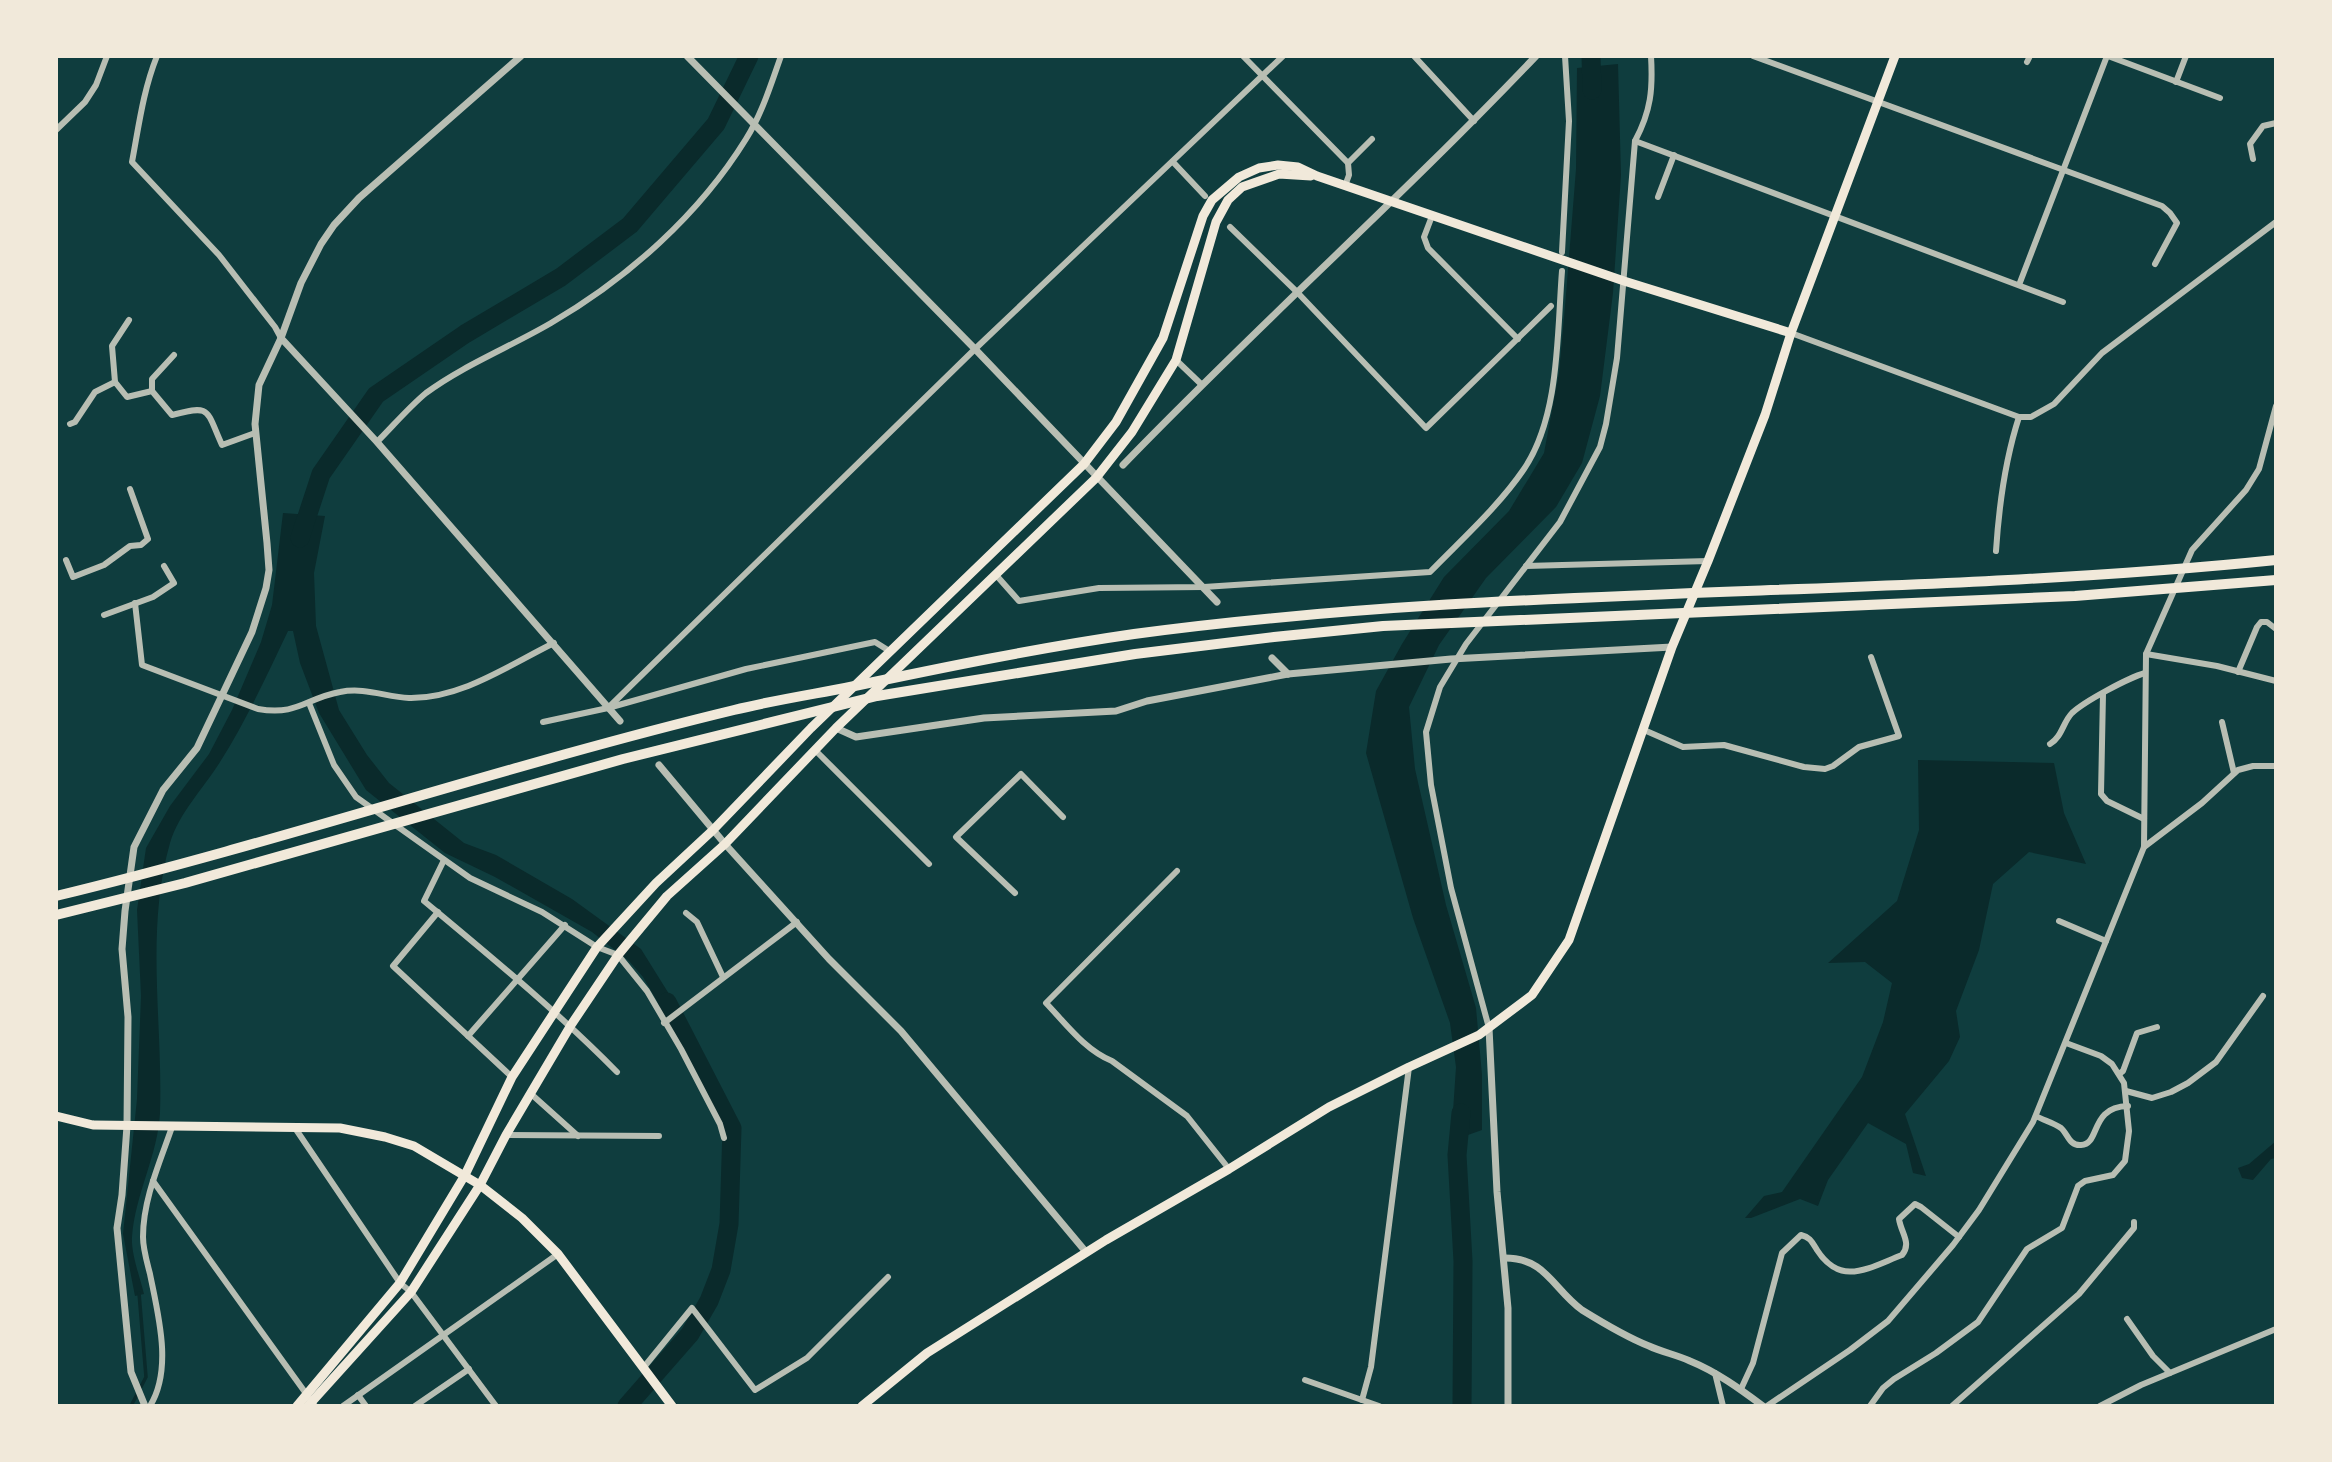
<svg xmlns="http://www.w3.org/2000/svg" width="2332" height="1462" font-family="Barlow,sans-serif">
  <rect width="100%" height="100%" fill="#0f3d3e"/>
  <g fill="#0a2a2b">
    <path d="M1618,64L1621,175L1613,293L1600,396L1582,463L1556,507L1486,578L1439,645L1409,707L1415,769L1446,905L1476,1008L1482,1075V1130L1451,1141L1456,1067L1450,1023L1413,918L1366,753L1376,691L1402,644L1444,577L1509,511L1544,453L1559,373L1566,295L1576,169L1577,68Z"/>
    <path d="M283,513L325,516L314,573L316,626L339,710L367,755L389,783L464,843L496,855L572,899L641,949L684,1018L675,1032L643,977L629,961L592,932L495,877L445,853L366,790L319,713L300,663L293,631H288C267,675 246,721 220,762C203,789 179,813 170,843C145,931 163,1023 160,1113C158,1155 135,1194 132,1237C131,1254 140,1277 144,1294L135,1296L123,1234L137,1099L141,996L137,910L146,848L170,806L209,754L232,710L261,642L272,605Z"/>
    <path d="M1918,760L2054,763L2064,813L2086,864L2029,852L1993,884L1979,950L1956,1011L1960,1037L1949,1061L1905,1114L1926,1176L1913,1173L1906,1144L1868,1123L1828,1180L1818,1206L1800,1199L1751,1218H1745L1764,1196L1782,1192L1862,1077L1883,1022L1892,983L1865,962L1828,963L1897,901L1919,830Z"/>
    <path d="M2276,1141V1158L2271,1159L2253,1180L2242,1178L2238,1168L2249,1164Z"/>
  </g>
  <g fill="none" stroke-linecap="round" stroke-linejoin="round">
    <path stroke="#0a2a2b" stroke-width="3.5" d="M131,1406L146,1377L139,1293"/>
    <g stroke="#0a2a2b" stroke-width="19">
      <path d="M1591,56L1592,90"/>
      <path d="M300,538L321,474L376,395L465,334L561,277L630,225L716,124L749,56"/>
      <path d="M1461,1113L1457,1155L1463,1261L1462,1406"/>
      <path d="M627,1406L690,1334L709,1301L721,1270L729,1224L732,1128L667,1002"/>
    </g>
    <g stroke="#b8beb3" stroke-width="6">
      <path d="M157,56C143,91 139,125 132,162L219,255L275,327L281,338"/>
      <path d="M1243,56L1348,163L1349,175L1345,186"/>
      <path d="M1414,56L1474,121"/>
      <path d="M1753,56L2162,206L2170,213L2177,223L2155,264"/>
      <path d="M2108,56L2220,98"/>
      <path d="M2027,62L2030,56"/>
      <path d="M2176,82L2186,56"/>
      <path d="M56,130L85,102L96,85L107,56"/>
      <path d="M1635,141L2063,302"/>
      <path d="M2253,159L2250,144L2263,126L2276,123"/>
      <path d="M1173,162L1205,196"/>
      <path d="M1348,163L1372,139"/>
      <path d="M1658,197L1674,155"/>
      <path d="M1432,216L1424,237L1428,248L1518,339"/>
      <path d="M1230,227L1297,292L1426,428L1551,306"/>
      <path d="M1562,252L1569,121L1565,56"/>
      <path d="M2019,285L2107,56"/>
      <path d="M1791,333L2019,417H2031L2054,404L2102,353L2276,222"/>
      <path d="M1176,360L1201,384"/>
      <path d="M115,382L112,346L129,320"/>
      <path d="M152,391V379L174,355"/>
      <path d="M70,424L75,422L95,392L115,382L127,397L152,391L172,415C212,404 206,410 222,445L255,433"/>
      <path d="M377,442C393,426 409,407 426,393C464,365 510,347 551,323C628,278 699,215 746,139C762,114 771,84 781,56"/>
      <path d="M1996,551C1999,505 2005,460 2019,417"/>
      <path d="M66,560L73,577L104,565L130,546L141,545L148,539L130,489"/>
      <path d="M1526,566L1708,561"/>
      <path d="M996,575L1019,601L1099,588L1204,587L1430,572C1462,539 1498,507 1524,469C1560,416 1557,333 1562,271"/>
      <path d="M135,603L142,665L258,709C298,716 306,698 340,692C365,687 386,697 409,698C461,699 509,665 554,643"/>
      <path d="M104,615L153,597L174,583L164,566"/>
      <path d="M2146,654L2217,666L2276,681"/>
      <path d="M2238,672L2257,627L2261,622H2267L2276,629"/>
      <path d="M2103,694L2101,794L2107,801L2144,819"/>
      <path d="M309,703L334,765L356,797L470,878L542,912L597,947L618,955L647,991L681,1049L720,1124L724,1138"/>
      <path d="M608,708L975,349L1283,56"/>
      <path d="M543,722L608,708L746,669L875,642L891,652"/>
      <path d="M2222,722L2234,773"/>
      <path d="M1644,730L1683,747L1724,745L1804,767L1825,769L1833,766L1859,747L1899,736L1871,657"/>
      <path d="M2050,744C2062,737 2063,722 2072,713C2085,701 2128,678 2145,673"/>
      <path d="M815,750L929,864"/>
      <path d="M2144,847L2202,803L2238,770L2253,766H2276"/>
      <path d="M444,860L424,901C490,956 557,1011 617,1072"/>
      <path d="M1177,871L1046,1003C1066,1024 1085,1050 1112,1061L1187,1116L1229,1169"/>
      <path d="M1015,893L956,837L1021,774L1063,817"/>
      <path d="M438,912L393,966L512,1077"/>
      <path d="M686,913L697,922L723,977"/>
      <path d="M2059,921L2106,941"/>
      <path d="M664,1023L797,922"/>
      <path d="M1489,1028L1451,888L1431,785L1426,732L1440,687L1466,644L1560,522L1600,447L1606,424L1617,358L1635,141C1651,111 1653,89 1651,56"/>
      <path d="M468,1036L565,925"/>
      <path d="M2119,1074L2123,1071L2137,1033L2157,1027"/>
      <path d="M2126,1091L2152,1098L2171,1092L2188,1083L2216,1062L2263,996"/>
      <path d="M530,1093L578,1136"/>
      <path d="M2036,1116C2043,1120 2054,1123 2061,1128C2068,1134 2069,1146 2081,1145C2101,1144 2089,1107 2128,1106"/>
      <path d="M295,1128L400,1283L411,1292L496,1406"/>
      <path d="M506,1135L659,1136"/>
      <path d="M153,1181L315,1406"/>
      <path d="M2127,1319L2153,1356L2170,1373"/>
      <path d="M644,1367L692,1308L755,1390L807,1358L888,1277"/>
      <path d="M1715,1373L1723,1406"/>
      <path d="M1305,1380L1362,1400L1371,1367L1409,1067"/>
      <path d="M1741,1389L1753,1363L1782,1253L1801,1235C1810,1237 1812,1242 1817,1250C1841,1287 1868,1268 1902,1255C1912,1243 1901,1233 1899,1219L1915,1204L1921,1207L1959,1237"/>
      <path d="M358,1395L366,1406"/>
      <path d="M1362,1400L1379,1406"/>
      <path d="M150,1406C173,1369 158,1314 150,1274C147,1262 143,1249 143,1237C143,1199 160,1162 172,1127"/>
      <path d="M343,1406L558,1254"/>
      <path d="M415,1406L469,1369"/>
      <path d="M1767,1406L1850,1350L1888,1321L1953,1245L1979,1210L2033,1122L2144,847L2146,654L2192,550L2246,490L2259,469L2276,406"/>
      <path d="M1870,1406L1883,1388L1894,1379L1936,1353L1978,1322L2027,1249L2062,1228L2078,1186L2085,1181L2113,1175L2125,1161L2129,1131L2124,1083L2112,1064L2101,1056L2066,1043"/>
      <path d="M1952,1406L2079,1294L2134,1228V1222"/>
      <path d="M2100,1406L2141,1385L2276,1329"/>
    </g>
    <g stroke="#b8beb3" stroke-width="7">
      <path d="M687,56L975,349L1217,602"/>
      <path d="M281,338L377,442L620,721"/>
      <path d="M1123,465C1257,326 1402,197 1536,56"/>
      <path d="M1272,658L1288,674"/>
      <path d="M836,728L856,737L984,718L1116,711L1147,701L1288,674L1451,659L1672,647"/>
      <path d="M659,765L725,844L829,959L901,1031L1086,1252"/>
      <path d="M1489,1028L1497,1192L1508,1308V1406"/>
      <path d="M1505,1258C1546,1258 1553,1289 1582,1310C1603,1323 1626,1337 1649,1346C1662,1352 1677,1355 1690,1361C1717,1372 1740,1389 1763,1406"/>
      <path d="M145,1406L131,1372L117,1228L122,1195L127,1126L128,1017L122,949L125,911L134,847L163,790L197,748L252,632L266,588L269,570L267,543L255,424L259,385L281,338L301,283L321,244L334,225L359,198L521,56"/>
    </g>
    <g stroke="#f1e9da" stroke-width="9">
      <path d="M56,1116L93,1125L340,1128L385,1137L414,1146L480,1185L522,1218L558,1254L672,1406"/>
      <path d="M297,1406L400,1283L465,1175L512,1077L597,947L656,883L713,830L811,728L1084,464L1116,422L1163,338L1203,216L1212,200L1239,177L1259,168L1278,165L1298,167L1317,176L1624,281L1791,333"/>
      <path d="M308,1406L411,1292L480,1185L506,1135L571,1025L618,955L667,896L725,844L836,728L1096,478L1132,432L1176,360L1216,222L1228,200L1242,187L1279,174L1311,176"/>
      <path d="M862,1406L927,1353L1106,1240L1229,1169L1329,1107L1409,1067L1479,1035L1532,995L1569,940L1672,647L1708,561L1765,415L1791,333L1895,56"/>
    </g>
    <g stroke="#f1e9da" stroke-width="10">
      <path d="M56,896C284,841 506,765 734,710C770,701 808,695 845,688C941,668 1037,648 1134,634C1513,583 1896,599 2276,560"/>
      <path d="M56,915L185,883L623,759L877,696L1135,654L1274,637L1383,626L2075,596L2276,580"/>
    </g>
  </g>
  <rect width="2332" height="1462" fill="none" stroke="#f1e9da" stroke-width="116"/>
</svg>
